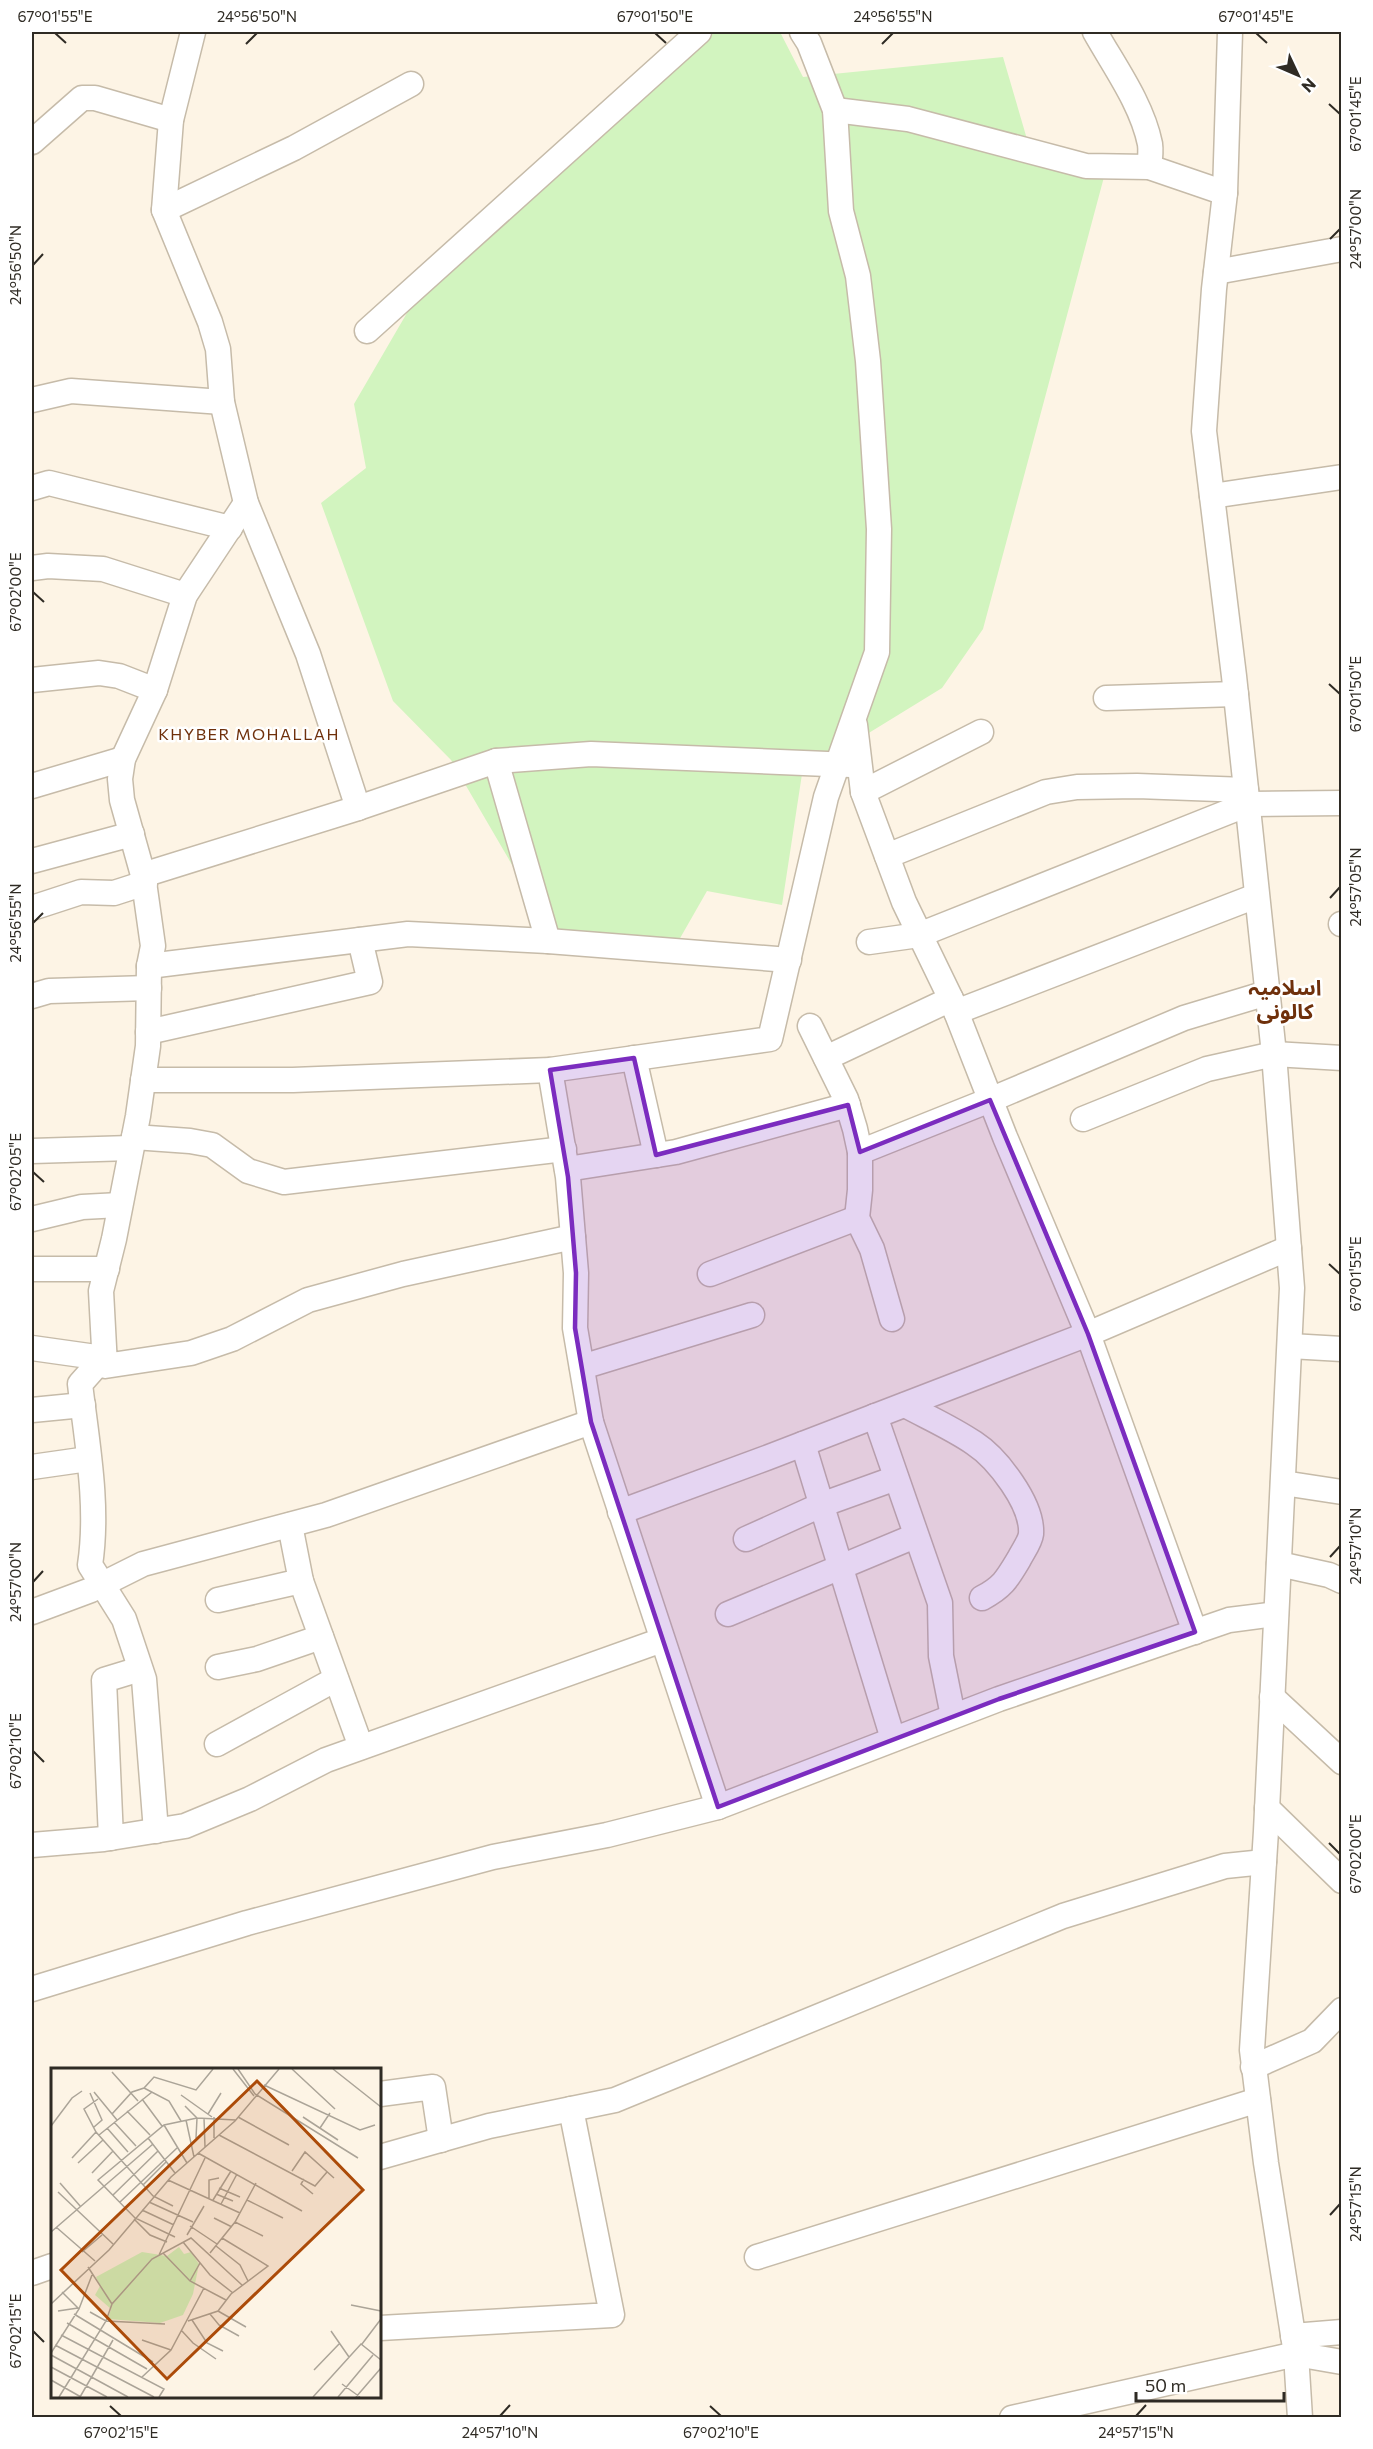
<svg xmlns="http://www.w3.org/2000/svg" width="1373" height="2449" font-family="Commissioner,'Noto Sans Arabic',sans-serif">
  <rect width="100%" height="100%" fill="#fdf4e5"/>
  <path fill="#d2f4bf" d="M715,32H780L803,77L1003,57L1029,146L1104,177L983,629L942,688L802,774L782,905L707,891L675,947L550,930L451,760L393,701L321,503L366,468L354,404L411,306Z"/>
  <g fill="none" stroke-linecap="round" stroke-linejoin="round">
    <defs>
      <g id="minor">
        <path d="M193,32L171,120L164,210L210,322L218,349L222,402L246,503L308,654L358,808"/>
        <path d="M1095,32C1114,66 1142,104 1150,144C1151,151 1150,160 1149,167"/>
        <path d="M1230,32L1225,193L1214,289L1204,431L1234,676L1274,1054L1292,1288L1266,1831L1252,2050L1266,2163L1296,2354L1300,2418"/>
        <path d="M835,110L908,119L1086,166L1149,167L1225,193"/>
        <path d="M32,142L82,98H95L171,120"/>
        <path d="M164,210L294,148L411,84"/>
        <path d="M1216,272L1342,249"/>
        <path d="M367,331L699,32"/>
        <path d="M32,400L71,391L222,402"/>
        <path d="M32,488L49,483L230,528"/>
        <path d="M1212,496L1342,477"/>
        <path d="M246,503L185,595L155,690L123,759L120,779L122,800L143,875L153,946L149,966L148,1046L138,1116L114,1239L101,1291L105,1366L191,1353L232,1339L308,1300L403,1274L573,1237"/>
        <path d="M32,568L48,566L103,569L185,595"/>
        <path d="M32,680L99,673L119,676L155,690"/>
        <path d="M1106,698L1236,694"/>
        <path d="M855,725L863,792L904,902L951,999L1005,1137L1088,1334L1195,1632"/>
        <path d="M496,761L548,941"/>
        <path d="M32,786L123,759"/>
        <path d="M863,792L981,732"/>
        <path d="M887,856L1046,792L1077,787L1137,786L1246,790"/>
        <path d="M32,861L132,834"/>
        <path d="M143,875L358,808L496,761L591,754L851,765"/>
        <path d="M32,908L81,892L114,893L145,883"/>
        <path d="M1341,924H1342"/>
        <path d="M869,942L919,935L1248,804L1342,803"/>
        <path d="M149,966L408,934L548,941L789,960"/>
        <path d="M32,996L49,991L149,988"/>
        <path d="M956,1012L1256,896"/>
        <path d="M810,1026L846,1099L855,1129L860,1152V1190L857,1218L872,1249L892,1319"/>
        <path d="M148,1032L370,982L360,940"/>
        <path d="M634,1058L656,1155"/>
        <path d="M826,1058L951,999"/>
        <path d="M550,1070L568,1177L576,1273L575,1328L591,1422L718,1807"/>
        <path d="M143,1080H293L550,1070L770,1039L826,797L877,652L879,529L868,361L858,276L841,211L835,110L809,43L802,32"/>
        <path d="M1083,1119L1207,1069L1274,1054L1342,1058"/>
        <path d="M134,1137L190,1141L212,1145L248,1171L284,1182L564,1149"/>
        <path d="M32,1151L131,1148"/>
        <path d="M860,1152L990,1100L1184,1018L1267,993"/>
        <path d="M567,1169L676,1152L848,1105"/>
        <path d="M32,1219L82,1207L120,1205"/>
        <path d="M32,1269H107"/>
        <path d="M710,1274L857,1218"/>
        <path d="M1290,1346L1342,1349"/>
        <path d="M32,1348L103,1358"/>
        <path d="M103,1358L80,1384C87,1443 99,1506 90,1565L124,1619L144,1679L156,1831"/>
        <path d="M582,1367L752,1315"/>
        <path d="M905,1405C927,1417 952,1428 974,1443C997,1458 1033,1504 1031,1534C1030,1542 1023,1551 1019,1559C1007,1579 1003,1587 982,1598"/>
        <path d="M32,1410L83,1405"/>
        <path d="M875,1416L940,1603L941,1656L953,1716"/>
        <path d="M803,1444L893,1739"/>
        <path d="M32,1467L88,1459"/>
        <path d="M1283,1483L1342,1492"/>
        <path d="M620,1512L769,1457L1088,1334L1289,1248"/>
        <path d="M290,1525L301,1581L361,1747"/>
        <path d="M746,1539L821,1505L896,1478"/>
        <path d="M1279,1564L1329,1575L1342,1581"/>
        <path d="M218,1600L301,1581"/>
        <path d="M32,1612L91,1590L143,1564L326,1515L591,1422"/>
        <path d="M728,1614L915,1536"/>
        <path d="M218,1667L257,1659L321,1637"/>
        <path d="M1272,1697L1342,1762"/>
        <path d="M217,1744L336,1679"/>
        <path d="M1267,1808L1342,1881"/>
        <path d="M111,1838L104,1680L140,1669"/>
        <path d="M32,1845L104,1839L185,1826L250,1799L326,1760L662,1640"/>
        <path d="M32,1989L247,1923L493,1857L607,1835L718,1807L999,1699L1229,1620L1276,1614"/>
        <path d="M1253,2067L1312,2041L1342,2010"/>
        <path d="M380,2094L433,2087L441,2140"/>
        <path d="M380,2157L489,2126L615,2100L1063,1916L1225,1866L1264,1862"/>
        <path d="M757,2257L1258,2100"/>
        <path d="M32,2273L52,2266"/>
        <path d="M380,2328L612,2315L571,2109"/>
        <path d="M1293,2336L1342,2332"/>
        <path d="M1012,2418L1296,2354L1342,2362"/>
      </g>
    </defs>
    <use href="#minor" stroke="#c6bba9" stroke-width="27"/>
    <use href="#minor" stroke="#fff" stroke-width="24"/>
  </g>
  <path fill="#7b2cbf" fill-opacity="0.2" stroke="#7b2cbf" stroke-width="4.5" stroke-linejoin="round" d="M634,1058L656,1155L848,1105L860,1152L990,1100L1088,1334L1195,1632L999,1699L718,1807L591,1422L575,1328L576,1273L568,1177L550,1070Z"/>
  <path fill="none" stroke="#2f2b24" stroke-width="2" d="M55,33L66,43M655,33L666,43M1256,33L1267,43M246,44L257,33M882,44L893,33M1329,104L1340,114M1330,239L1340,229M33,265L43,254M33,592L44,602M1329,684L1340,694M1330,898L1340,887M33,923L43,913M33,1172L44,1182M1329,1264L1340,1274M1330,1557L1340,1546M33,1582L43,1571M33,1751L44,1762M1329,1843L1340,1854M1330,2215L1340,2204M33,2331L44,2342M110,2406L121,2416M710,2406L721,2416M500,2416L510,2405M1136,2416L1146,2405"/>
  <g text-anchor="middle" stroke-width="5" stroke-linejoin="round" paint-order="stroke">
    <g font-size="16" letter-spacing="1.5" fill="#6f300b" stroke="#fff">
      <text x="249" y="740">KHYBER MOHALLAH</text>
    </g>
    <g font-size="21" font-weight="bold" fill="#6f300b" stroke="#fff">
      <text x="1285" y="995">اسلامیہ<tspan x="1285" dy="24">کالونی</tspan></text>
    </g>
  </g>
  <g transform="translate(51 2068)">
    <rect width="330" height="330" fill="#fdf4e5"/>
    <path d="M128,179L133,186L140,184L148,196L142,226L132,247L109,255L57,251L60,241L44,227L49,218L45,209L91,184L116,188Z" fill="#d2f4bf"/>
    <path fill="none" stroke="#aba498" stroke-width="1.5" d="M182,1L203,28M187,1L204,26L307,90M241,1L284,41M282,1L330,39M61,4L87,33M213,17L309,62L324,57M93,20L118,33L130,53M43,24L66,52M39,25L51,52L43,59M130,27L161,49M47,31L33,41L45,64L102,128L122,138M91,31L111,58M134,38L146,50L145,70M76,43L99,67M61,46L81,24L93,20L103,9L145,22L162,1M157,46L170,25M187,49L238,77M252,49L287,72M153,50L154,79M135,52L143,89M63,54L85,78M113,57L136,95M0,58L21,30L31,23M56,60L77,84M269,60L279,45M48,67L101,24M168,67L264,118L276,104M97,70L124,105M163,70V49M147,85L251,143M21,90L45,64M27,95L52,72M241,103L254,84L283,110M41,105L62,83M253,111L250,116L262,126M117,112L189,145M9,115L30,139M92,117L115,94M168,120L189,129M7,124L62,176M165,126L182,133M62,127L107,83M158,130V112L168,110M162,132L180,103M196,132L232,150M69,134L126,80M98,134L142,154M170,136L186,106M91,142L123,157M163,150L181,159M83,151L99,167L116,174M184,154L212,168M139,158L166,176M5,159L44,193M0,164L102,76M136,167L153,138M124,169L84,150L47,112L113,57L146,50L185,52M132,174L159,207L182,225M165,178L189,197L197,213M31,184L51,167M112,185L139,213L175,232M159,185L184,154L205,115M108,187L154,90M37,199L61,236M139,213L149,195M11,224L28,241M0,236L58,182L120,109L184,53L228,1M300,237L330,243M7,243L27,240M167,243L195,259M39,244L55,253L114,256M23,246L102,294M159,246L168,257L188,268M141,252L156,275L172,283M137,253L167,243L180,226L217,198L171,170M16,255L96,301M131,263L142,275L165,291M280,263L298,289M10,267L113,321L108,329M91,272L120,282M311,276L330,251M4,277L103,329M0,285L28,241L41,207M0,287L77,329M0,299L56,329M263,302L288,276M91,309L120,282L153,220M0,312L30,329M291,316L309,329M8,329L55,253L61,236L101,191L140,170L191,217M29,329L62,272M262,329L310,276L330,292M287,329L322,287M305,329L330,300"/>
    <path fill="#ac4b09" fill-opacity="0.15" stroke="#ac4b09" stroke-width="3" d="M206,13L312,122L116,311L10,202Z"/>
    <rect width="330" height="330" fill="none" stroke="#2f2b24" stroke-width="3"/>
  </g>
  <rect width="1373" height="2449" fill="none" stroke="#ffffff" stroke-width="66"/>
  <g transform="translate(1298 75) rotate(134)" stroke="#ffffff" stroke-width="4.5" paint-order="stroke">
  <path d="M0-4.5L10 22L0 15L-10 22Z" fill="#2f2b24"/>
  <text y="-9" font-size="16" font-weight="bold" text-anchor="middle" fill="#2f2b24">N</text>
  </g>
  <path d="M1136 2392v9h148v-9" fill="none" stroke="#2f2b24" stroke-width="3"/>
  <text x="1145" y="2392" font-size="18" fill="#2f2b24" stroke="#ffffff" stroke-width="4.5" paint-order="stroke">50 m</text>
  <rect x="33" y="33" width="1307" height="2383" fill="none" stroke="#2f2b24" stroke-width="2"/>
  <g font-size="15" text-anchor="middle" fill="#2f2b24">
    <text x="55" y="22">67°01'55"E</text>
    <text x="257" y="22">24°56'50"N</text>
    <text x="655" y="22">67°01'50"E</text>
    <text x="893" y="22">24°56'55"N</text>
    <text x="1256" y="22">67°01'45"E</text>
    <text transform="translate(1356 114) rotate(-90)" y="5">67°01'45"E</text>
    <text transform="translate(1356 229) rotate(-90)" y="5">24°57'00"N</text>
    <text transform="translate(16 265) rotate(-90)" y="5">24°56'50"N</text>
    <text transform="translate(16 592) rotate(-90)" y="5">67°02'00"E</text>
    <text transform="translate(1356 694) rotate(-90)" y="5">67°01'50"E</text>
    <text transform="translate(1356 887) rotate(-90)" y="5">24°57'05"N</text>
    <text transform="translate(16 923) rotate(-90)" y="5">24°56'55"N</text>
    <text transform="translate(16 1172) rotate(-90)" y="5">67°02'05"E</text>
    <text transform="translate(1356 1274) rotate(-90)" y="5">67°01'55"E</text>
    <text transform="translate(1356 1546) rotate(-90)" y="5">24°57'10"N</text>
    <text transform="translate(16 1582) rotate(-90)" y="5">24°57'00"N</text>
    <text transform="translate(16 1751) rotate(-90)" y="5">67°02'10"E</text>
    <text transform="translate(1356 1854) rotate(-90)" y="5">67°02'00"E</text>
    <text transform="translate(1356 2204) rotate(-90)" y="5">24°57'15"N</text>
    <text transform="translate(16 2331) rotate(-90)" y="5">67°02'15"E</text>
    <text x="121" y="2438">67°02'15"E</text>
    <text x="500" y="2438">24°57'10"N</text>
    <text x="721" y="2438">67°02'10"E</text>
    <text x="1136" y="2438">24°57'15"N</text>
  </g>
</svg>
